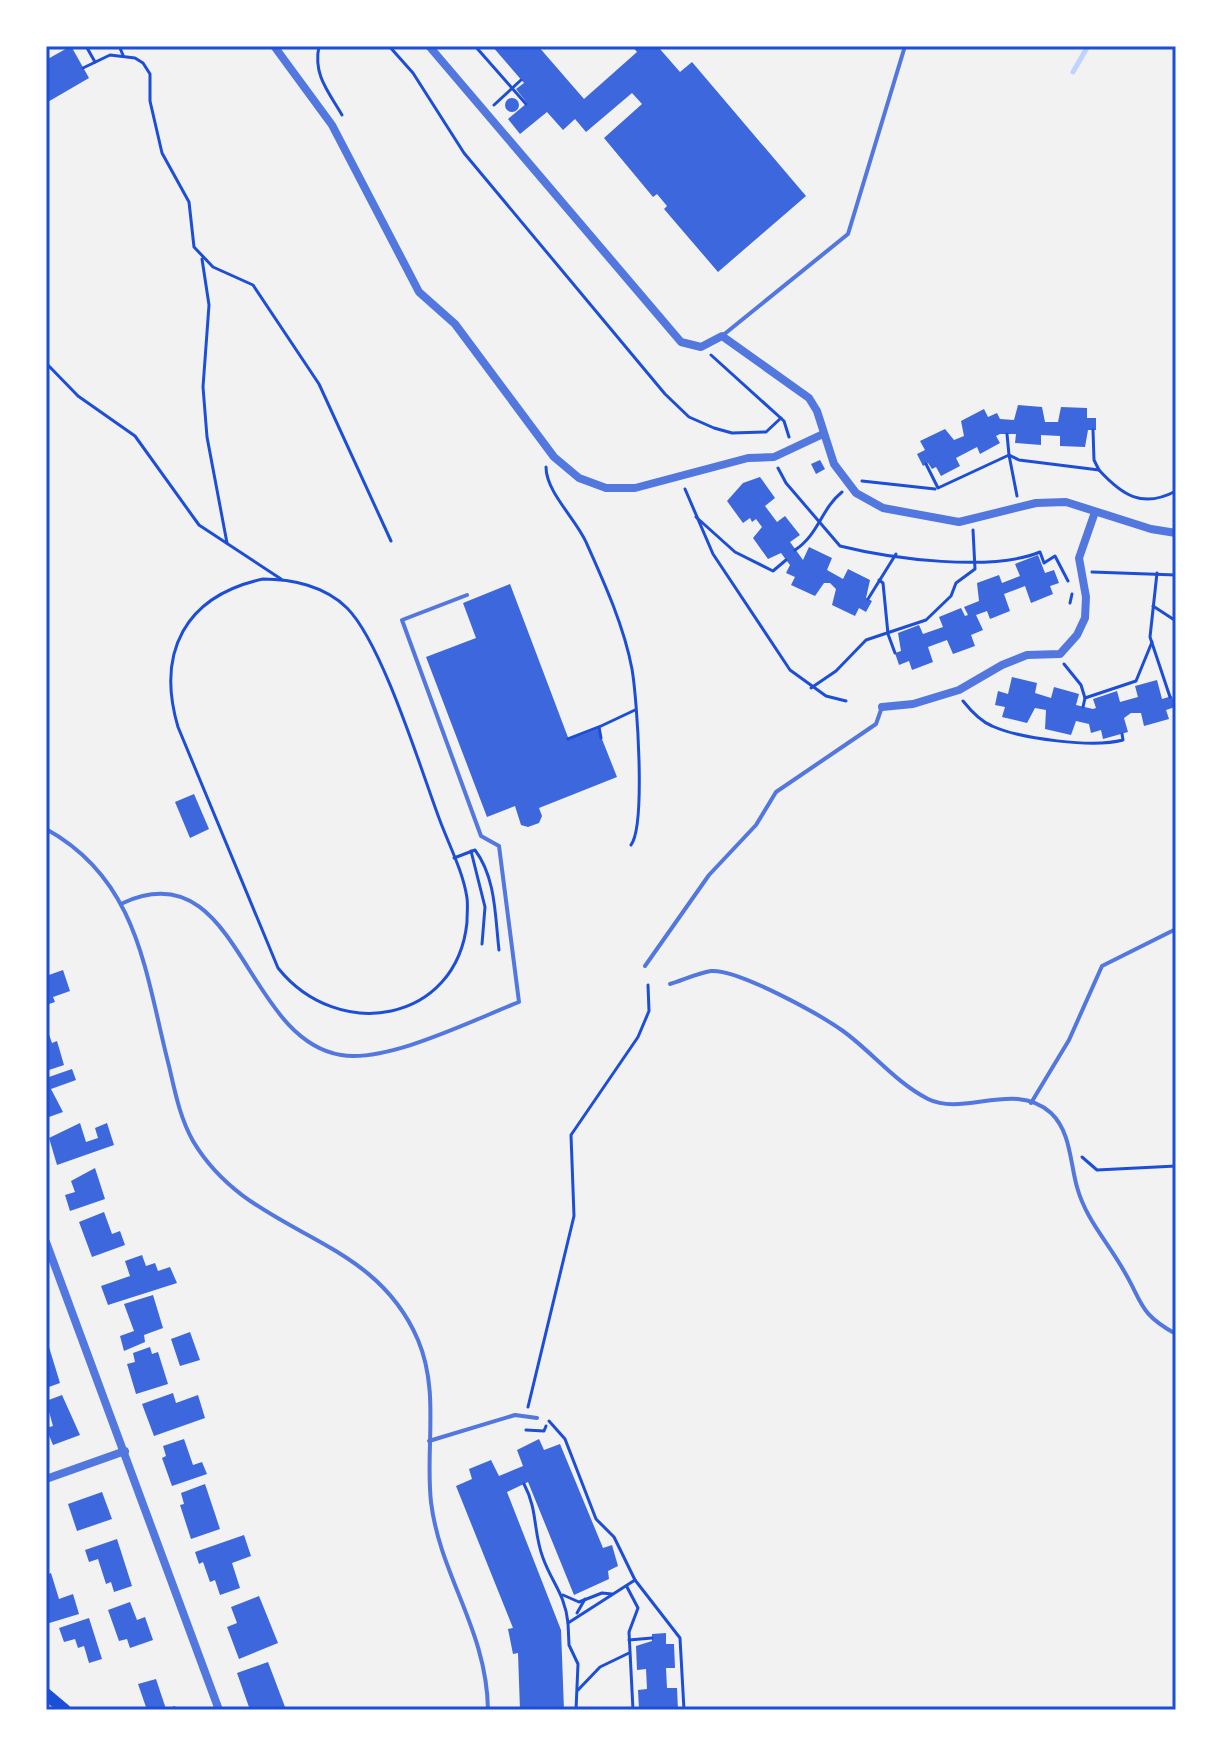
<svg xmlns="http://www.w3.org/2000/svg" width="1222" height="1756" font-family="Inter,sans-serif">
  <rect width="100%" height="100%" fill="#f2f2f2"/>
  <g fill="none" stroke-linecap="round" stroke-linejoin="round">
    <path stroke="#bfd3fe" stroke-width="5" d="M1073,72L1088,46"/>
  </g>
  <g fill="#3d67dc">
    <path d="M71,46L89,78L46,103V60Z"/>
    <path d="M492,46H538L584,99L637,52L632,46H661L659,48L680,72L692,62L806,196L718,272L664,209L667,206L657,194L653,197L604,138L642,104L632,93L586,132L575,119L563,130L547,112L520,134L508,119L527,103L516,89L524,83Z"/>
    <circle cx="512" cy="105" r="7"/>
    <path d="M1018,405L1042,407L1045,422H1058L1061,407L1087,408V418H1096V430H1088L1085,447L1060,446V436L1041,435V445L1015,443L1016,434H1000L996,436L1000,443L980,454L977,447L956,458L960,466L941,476L936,467L932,469L928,463L923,466L917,454L925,450L920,441L945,429L954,440L964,436L961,421L984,409L988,417L997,413L1000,419L1014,420Z"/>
    <path d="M820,460L825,469L816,474L811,464Z"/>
    <path d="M760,477L775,498L765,506L777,522L785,516L800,535L790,542L803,560L809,547L832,558L827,570L843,579L848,569L870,580L866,598L872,601L866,612L859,608L855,616L832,605L836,589L830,583H824L815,596L791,585L795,577L786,573L790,565L781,553L768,559L753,538L762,527L756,519L752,522L750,518L743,523L727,501L743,483Z"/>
    <path d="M1038,555L1045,573L1054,570L1059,583L1050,586L1053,594L1031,603L1025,586L1004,594L1010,611L990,619L987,611L976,615L983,630L971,635L975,646L953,654L947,640L928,647L933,662L912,670L909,661L899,665L895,653L901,651L898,633L919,625L923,634L943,627L939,617L961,608L965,616L968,615L964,607L979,601L977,583L999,575L1002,583L1020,576L1015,564Z"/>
    <path d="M510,584L569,740L598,729L617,777L539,808L542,816L539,823L528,827L521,825L515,806L487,817L426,657L476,638L463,603Z"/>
    <path d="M1012,677L1037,683L1035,693L1051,698L1054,687L1079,694L1076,705L1093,709L1096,708L1093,699L1117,691L1120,702L1138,697L1135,686L1157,680L1162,699L1172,696L1175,707L1166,710L1169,719L1144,726L1141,713H1131L1124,718L1128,732L1103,739L1101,730L1091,733L1089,724L1076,721L1071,735L1045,729L1046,710L1035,708L1027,723L1002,717L1005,707L995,705L998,691L1008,694Z"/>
    <path d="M194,794L209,829L190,838L175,802Z"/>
    <path d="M63,970L70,991L53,997L55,1002L46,1005V976Z"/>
    <path d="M46,1026L52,1043L57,1041L64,1065L46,1071Z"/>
    <path d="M72,1069L76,1080L51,1089L63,1112L46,1118V1078Z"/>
    <path d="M80,1123L86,1142L98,1138L95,1128L107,1123L114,1145L57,1165L49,1138Z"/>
    <path d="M95,1168L105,1199L70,1211L65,1195L75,1192L71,1181Z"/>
    <path d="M104,1212L112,1234L120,1231L125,1245L92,1257L79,1222Z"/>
    <path d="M142,1255L146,1266L155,1263L158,1271L170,1267L177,1283L108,1305L101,1286L130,1276L125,1261Z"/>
    <path d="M153,1295L163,1328L144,1335L145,1342L124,1351L120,1336L134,1331L124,1304Z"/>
    <path d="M190,1332L200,1360L180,1366L171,1339Z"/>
    <path d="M49,1347L60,1383L46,1388V1348Z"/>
    <path d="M150,1347L152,1354L158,1352L168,1384L136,1394L127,1364L135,1362L133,1353Z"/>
    <path d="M173,1393L176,1403L198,1395L205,1418L154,1436L142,1404Z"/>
    <path d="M62,1395L80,1435L53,1445L46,1428L53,1426L46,1401Z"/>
    <path d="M184,1439L193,1465L202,1462L207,1474L172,1486L162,1458L166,1456L163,1446Z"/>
    <path d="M539,1439L544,1450L560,1444L603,1548L612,1545L618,1566L608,1571L609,1579L574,1595L528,1482L507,1492L561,1630L564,1710H520L518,1653L513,1654L508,1629L513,1628L456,1486L472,1479L469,1469L491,1460L499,1476L523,1466L517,1450Z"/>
    <path d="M205,1484L220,1529L191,1539L180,1505L184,1504L181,1493Z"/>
    <path d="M102,1492L112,1519L77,1531L68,1504Z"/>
    <path d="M244,1535L251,1556L232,1563L240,1588L220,1595L215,1580L210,1582L203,1562L199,1564L195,1552Z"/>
    <path d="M117,1539L132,1586L114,1592L111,1582L106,1584L98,1559L89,1562L85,1550Z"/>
    <path d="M51,1573L59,1599L73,1594L79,1614L46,1624V1575Z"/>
    <path d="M259,1596L278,1643L239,1659L227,1627L237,1623L231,1607Z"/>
    <path d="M130,1602L137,1620L145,1617L153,1640L130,1648L127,1639L119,1641L108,1610Z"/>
    <path d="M89,1618L102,1659L89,1663L84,1646L78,1648L75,1639L64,1642L59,1628Z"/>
    <path d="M666,1633V1644H674L675,1668H666L667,1688H677L678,1710H639L638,1690L647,1689L646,1669L637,1670L636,1646L652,1641V1634Z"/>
    <path d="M268,1662L285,1707L250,1710L237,1673Z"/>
    <path d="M156,1679L166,1709L175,1706L177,1710H147L138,1684Z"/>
  </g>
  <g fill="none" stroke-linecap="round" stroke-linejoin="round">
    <g stroke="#1d4ed8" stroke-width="3">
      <path d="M86,46L95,62"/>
      <path d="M119,46L123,55"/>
      <path d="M319,46C313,75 328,91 342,115"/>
      <path d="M389,46L413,73L464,153L665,394L689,417L714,428L732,433L766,432L781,418"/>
      <path d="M475,46L526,104"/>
      <path d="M83,68L110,55L135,58L143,63L150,74V101L162,153L189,202L194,247L213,267L253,285L319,384L391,541"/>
      <path d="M494,105L521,80"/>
      <path d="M202,259L209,305L203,387L207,437L227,543"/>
      <path d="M711,355L784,421L789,437"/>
      <path d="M46,363L78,396L135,436L199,525L281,579"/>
      <path d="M1093,430L1094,460L1099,470"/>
      <path d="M1007,434L1009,455L1019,460L1099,470C1122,495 1142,509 1176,491"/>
      <path d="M926,464L938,488L1009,455L1017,496"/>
      <path d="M546,467C546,492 576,519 586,542C604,582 624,626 632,669C637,698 646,825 631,845"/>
      <path d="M778,468L786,483L840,546C892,559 992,572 1040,552L1044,563L1055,556L1068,581"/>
      <path d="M862,481L935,489"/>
      <path d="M685,489L713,554L790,670L826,696L846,701"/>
      <path d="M696,517L735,552L773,571L786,560"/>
      <path d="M795,550C819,534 821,509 842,492"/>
      <path d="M1092,572L1176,575"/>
      <path d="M1157,573L1150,637L1170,697"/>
      <path d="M263,579C292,579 325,586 347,608C382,643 420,767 439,818C448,843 463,871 467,898C468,905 467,914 467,922C457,1023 338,1043 278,968L178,727C156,652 185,596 263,579Z"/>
      <path d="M879,580L883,583L888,634L895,653"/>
      <path d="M868,599L896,554"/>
      <path d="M1070,603L1072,594"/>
      <path d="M1153,606L1176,621"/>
      <path d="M1064,664L1081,685L1085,698L1136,681L1152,642"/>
      <path d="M811,688L836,671L866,640L926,620L951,596L956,583L975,569L973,530"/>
      <path d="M963,701C971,711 980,721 992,726C1021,739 1093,748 1123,740L1122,734"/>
      <path d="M1083,707L1085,698"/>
      <path d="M601,738L599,727L635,710"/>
      <path d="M568,739L599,727"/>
      <path d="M471,851L485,907L482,944"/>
      <path d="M454,858L475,850C496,878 495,916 499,950"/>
      <path d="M1082,1157L1097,1170L1176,1166"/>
      <path d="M528,1407L574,1216L571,1135L638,1037L649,1011L648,985"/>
      <path d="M549,1421L565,1439L596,1519L614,1537L635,1580"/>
      <path d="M526,1430L544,1431L546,1426"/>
      <path d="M524,1484C538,1510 533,1532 543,1558C552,1583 565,1594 568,1623"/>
      <path d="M627,1587L638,1608L629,1632L633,1710"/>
      <path d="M563,1595L579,1602L602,1593L612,1594"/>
      <path d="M577,1613L585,1599"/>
      <path d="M629,1640L652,1638"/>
      <path d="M578,1690L600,1667L629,1653"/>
      <path d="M576,1710L578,1664L569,1645L568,1623L635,1580L680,1638L684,1710"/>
    </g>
    <g stroke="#5277de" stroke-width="4">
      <path d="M722,336L848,234L905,46"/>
      <path d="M46,829C139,880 145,973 169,1066C175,1092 180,1118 193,1141C251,1239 371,1230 418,1340C440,1392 425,1448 431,1502C440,1576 487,1630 488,1710"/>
      <path d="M123,903C239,850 243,1039 341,1055C388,1063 473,1020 519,1002L499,846L481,836L402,620L467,595"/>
      <path d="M645,966L709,875L756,825L776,792L876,724L882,707"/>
      <path d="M670,984C683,980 698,973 711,971C738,969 819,1014 843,1031C872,1052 895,1082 928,1099C964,1117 1015,1080 1051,1113C1071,1132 1070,1163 1077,1187C1086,1220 1108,1242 1124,1271C1143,1303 1139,1314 1176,1334"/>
      <path d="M1031,1103L1069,1040L1102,966L1176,929"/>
      <path d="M429,1441L515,1415L537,1418"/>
    </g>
    <g stroke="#5277de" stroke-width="8">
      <path d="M274,46L332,125L419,292L455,324L554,457L579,478L606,488H635L748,458L774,457L823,434"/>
      <path d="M429,46L681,342L701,347L722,336L809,398L817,411L834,464L856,493L883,508L959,522L1036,503L1066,502L1151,529L1176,533"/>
      <path d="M882,707L913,704L959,690L1002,665L1027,655L1060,654L1077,635L1085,618L1086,597L1079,558L1095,512"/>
      <path d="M46,1242L219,1710"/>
      <path d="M46,1479L125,1451"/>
    </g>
    <path stroke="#1d4ed8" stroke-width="12" d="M46,1694L65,1710"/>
  </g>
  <rect width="1222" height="1756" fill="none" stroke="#ffffff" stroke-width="96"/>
  <rect x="48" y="48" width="1126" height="1660" fill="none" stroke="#1d4ed8" stroke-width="3"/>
</svg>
